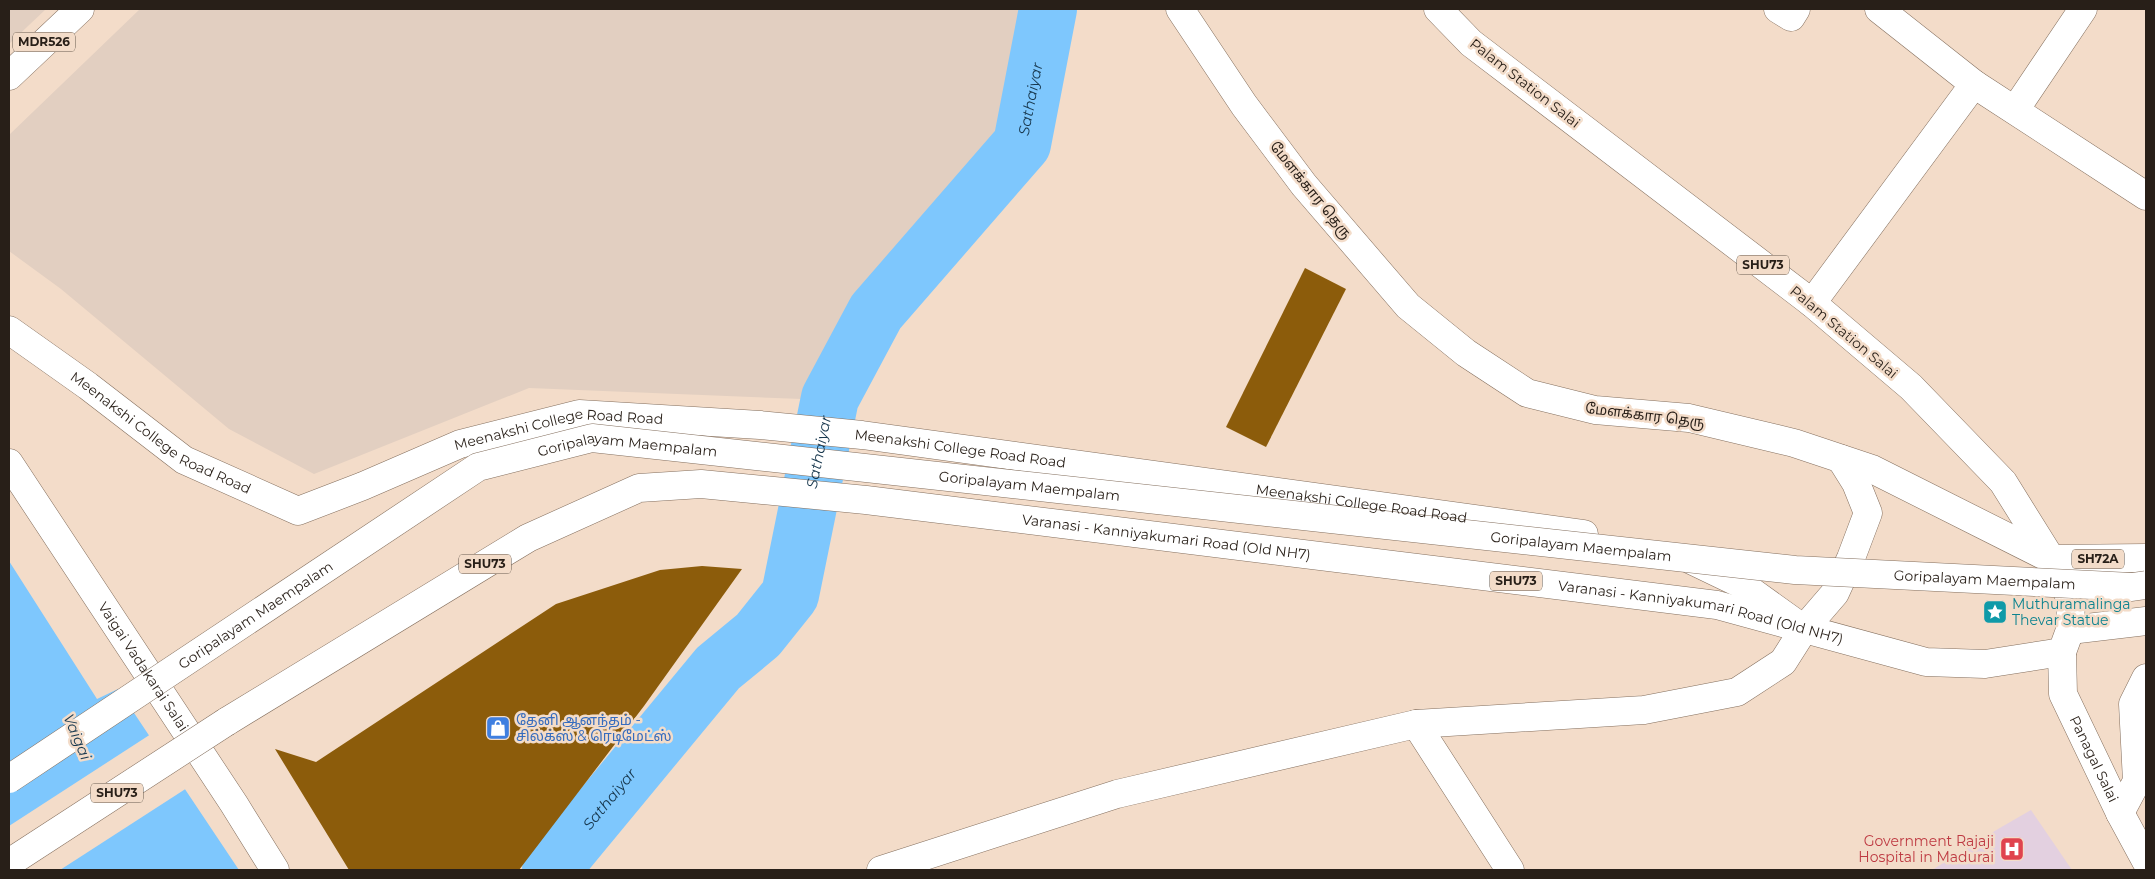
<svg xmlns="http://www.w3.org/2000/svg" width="2155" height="879" font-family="Montserrat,'Noto Sans Tamil',sans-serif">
  <rect width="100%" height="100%" fill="#f3dcc9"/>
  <g fill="#e2cfc1">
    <path d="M9,9H46L9,44Z"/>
    <path d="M140,9H1028L1029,10L1007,136L858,301L802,399L529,388L314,474L229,429L61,289L9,251V135Z"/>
  </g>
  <path fill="#e3d0e0" d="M2031,810L2072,870H1932L1998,829Z"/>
  <path fill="#7ec7fd" d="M9,561L97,699L118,689L239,870H9Z"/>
  <path fill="#f3dcc9" d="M151,734L187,788L60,870H9V826Z"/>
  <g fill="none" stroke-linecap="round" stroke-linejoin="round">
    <path stroke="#7ec7fd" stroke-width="58" id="s1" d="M551,870L718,668L758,635L790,595L830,398L876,312L1022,144L1048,9"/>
  </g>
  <g fill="#8c5c0b">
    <path d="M1305,268L1346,289L1266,447L1226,427Z"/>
    <path d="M702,566L742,569L644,706L519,870H349L275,749L316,762L556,604L660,570Z"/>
  </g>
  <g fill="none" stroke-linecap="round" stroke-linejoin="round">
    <defs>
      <g id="street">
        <path d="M1778,9L1791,17L1796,9"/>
        <path d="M1879,9L1974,84L2146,196"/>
        <path d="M2015,110L2083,9"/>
        <path d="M1812,303L1974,84"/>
        <path d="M1416,724L1510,870"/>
        <path d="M881,870L1117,794L1416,724L1644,710L1737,692L1783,662L1804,629"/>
      </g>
      <g id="secondary">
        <path id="s2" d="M9,330L88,386L184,460L298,511L363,486L460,444L579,414L760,425L862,435L1584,534"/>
        <path d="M1691,560L1741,584L1801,627"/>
      </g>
      <g id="primary">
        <path d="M1180,9L1244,105L1304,185L1408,306L1466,353L1527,393L1595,410L1689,418L1794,443L1872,469L2051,559"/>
        <path id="s3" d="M9,463L234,804L275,870"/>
        <path d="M1804,629L1835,593L1851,558L1868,513L1856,483L1841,459"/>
        <path id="s4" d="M2062,652L2063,694L2120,813L2146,861"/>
        <path d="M2120,813L2137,781L2133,704L2146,678"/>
      </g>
      <g id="highway">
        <path d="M9,76L80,9"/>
        <path d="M2051,559L2146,558"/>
        <path d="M2070,630L2146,621"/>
        <path id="s5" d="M226,722L528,538L639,488L701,484L866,500L1717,605L1926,662L1985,664L2062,652L2070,630L2071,599L2051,559L2003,482L1911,387L1812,303L1471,43L1438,9"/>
      </g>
    </defs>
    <use href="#street" stroke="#846f5e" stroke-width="29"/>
    <use href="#secondary" stroke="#846f5e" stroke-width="29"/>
    <use href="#primary" stroke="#846f5e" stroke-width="29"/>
    <use href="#highway" stroke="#846f5e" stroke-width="29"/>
    <use href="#street" stroke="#fff" stroke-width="28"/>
    <use href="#secondary" stroke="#fff" stroke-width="28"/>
    <use href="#primary" stroke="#fff" stroke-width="28"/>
    <use href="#highway" stroke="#fff" stroke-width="28"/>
    <defs>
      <g id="street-bridge">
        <path id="s6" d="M9,779L478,467L592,438L1795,570L2132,587L2146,585"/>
      </g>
      <path id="highway-bridge" d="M9,863L226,722"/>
    </defs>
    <use href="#street-bridge" stroke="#846f5e" stroke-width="29" stroke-linecap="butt"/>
    <use href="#highway-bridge" stroke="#846f5e" stroke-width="29" stroke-linecap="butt"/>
    <use href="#street-bridge" stroke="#fff" stroke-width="28"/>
    <use href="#highway-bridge" stroke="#fff" stroke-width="28"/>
  </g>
  <defs>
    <symbol id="sight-square" viewBox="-11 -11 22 22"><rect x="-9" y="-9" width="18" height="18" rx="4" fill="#0f9aa8" stroke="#f3dcc9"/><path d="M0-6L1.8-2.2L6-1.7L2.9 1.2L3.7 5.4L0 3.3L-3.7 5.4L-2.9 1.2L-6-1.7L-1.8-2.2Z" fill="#fff"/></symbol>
    <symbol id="shop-square" viewBox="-11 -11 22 22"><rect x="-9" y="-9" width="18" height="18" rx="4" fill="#3f7fe0" stroke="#f3dcc9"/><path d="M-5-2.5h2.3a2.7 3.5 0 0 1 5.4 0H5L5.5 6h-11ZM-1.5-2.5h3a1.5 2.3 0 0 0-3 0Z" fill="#fff"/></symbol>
    <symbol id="hospital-square" viewBox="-11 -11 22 22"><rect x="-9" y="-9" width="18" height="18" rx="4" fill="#e0444e" stroke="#f3dcc9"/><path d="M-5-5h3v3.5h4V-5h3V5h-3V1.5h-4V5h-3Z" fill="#fff"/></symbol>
  </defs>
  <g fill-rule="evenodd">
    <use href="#sight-square" x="1981" y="598" width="28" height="28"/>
    <use href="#shop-square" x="484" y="714" width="28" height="28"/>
    <use href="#hospital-square" x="1998" y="835" width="28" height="28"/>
  </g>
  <g text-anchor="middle" stroke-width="5" stroke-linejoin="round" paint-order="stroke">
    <g fill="#f3dcc9" stroke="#65584d" stroke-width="1">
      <rect x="13" y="32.5" width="62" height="19" rx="4"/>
      <rect x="1737" y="255.5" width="52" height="19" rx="4"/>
      <rect x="2072" y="549.5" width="52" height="19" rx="4"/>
      <rect x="459" y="554.5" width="52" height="19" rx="4"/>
      <rect x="1490" y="571.5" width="52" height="19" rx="4"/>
      <rect x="91" y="783.5" width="52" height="19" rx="4"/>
    </g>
    <g font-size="12" font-weight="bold" fill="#281f18">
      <text x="44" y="46">MDR526</text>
      <text x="1763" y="269">SHU73</text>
      <text x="2098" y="563">SH72A</text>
      <text x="485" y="568">SHU73</text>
      <text x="1516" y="585">SHU73</text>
      <text x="117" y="797">SHU73</text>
    </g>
    <g font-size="14" fill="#281f18" stroke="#f3dcc9">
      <text transform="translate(1525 83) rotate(38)" y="5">Palam Station Salai</text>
      <text transform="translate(1311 190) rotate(51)" y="5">மேளக்கார தெரு</text>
      <text transform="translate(1844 332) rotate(40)" y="5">Palam Station Salai</text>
      <text transform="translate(1645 415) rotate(7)" y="5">மேளக்கார தெரு</text>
      <text dy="5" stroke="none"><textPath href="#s2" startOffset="184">Meenakshi College Road Road</textPath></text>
      <text dy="5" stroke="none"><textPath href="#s2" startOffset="619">Meenakshi College Road Road</textPath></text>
      <text dy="5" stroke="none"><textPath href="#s2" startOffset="1024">Meenakshi College Road Road</textPath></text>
      <text dy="5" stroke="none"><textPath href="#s6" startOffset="716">Goripalayam Maempalam</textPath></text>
      <text dy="5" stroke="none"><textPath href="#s6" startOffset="1121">Goripalayam Maempalam</textPath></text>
      <text dy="5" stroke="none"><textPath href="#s2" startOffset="1429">Meenakshi College Road Road</textPath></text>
      <text dy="5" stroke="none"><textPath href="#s5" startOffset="1006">Varanasi - Kanniyakumari Road (Old NH7)</textPath></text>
      <text dy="5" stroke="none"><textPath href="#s6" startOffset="1676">Goripalayam Maempalam</textPath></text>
      <text dy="5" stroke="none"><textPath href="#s6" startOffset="2081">Goripalayam Maempalam</textPath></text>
      <text dy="5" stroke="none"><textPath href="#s5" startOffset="1546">Varanasi - Kanniyakumari Road (Old NH7)</textPath></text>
      <text dy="5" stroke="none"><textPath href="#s6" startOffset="296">Goripalayam Maempalam</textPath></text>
      <text dy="5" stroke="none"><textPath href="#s3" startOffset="244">Vaigai Vadakarai Salai</textPath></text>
      <text dy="5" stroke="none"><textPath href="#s4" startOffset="114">Panagal Salai</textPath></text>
    </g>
    <g font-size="14" fill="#0d838f" stroke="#f3dcc9" text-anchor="start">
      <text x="2012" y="609">Muthuramalinga<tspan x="2012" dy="16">Thevar Statue</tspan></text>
    </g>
    <g font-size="14" fill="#366cbe" stroke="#f3dcc9" text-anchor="start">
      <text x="516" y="725">தேனி ஆனந்தம் -<tspan x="516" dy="16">சில்க்ஸ் &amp; ரெடிமேட்ஸ்</tspan></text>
    </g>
    <g font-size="14" fill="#be3a42" stroke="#f3dcc9" text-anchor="end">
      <text x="1994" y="846">Government Rajaji<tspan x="1994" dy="16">Hospital in Madurai</tspan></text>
    </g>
    <g font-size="15" font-style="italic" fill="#18384e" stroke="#f3dcc9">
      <text dy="5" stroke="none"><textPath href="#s1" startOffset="932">Sathaiyar</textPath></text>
      <text dy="5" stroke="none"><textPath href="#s1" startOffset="511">Sathaiyar</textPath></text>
      <text transform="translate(77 737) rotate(67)" y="5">Vaigai</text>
      <text dy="5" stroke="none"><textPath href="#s1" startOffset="92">Sathaiyar</textPath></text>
    </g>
  </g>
  <rect width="2155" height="879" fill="none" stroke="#281f18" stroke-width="20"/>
</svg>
